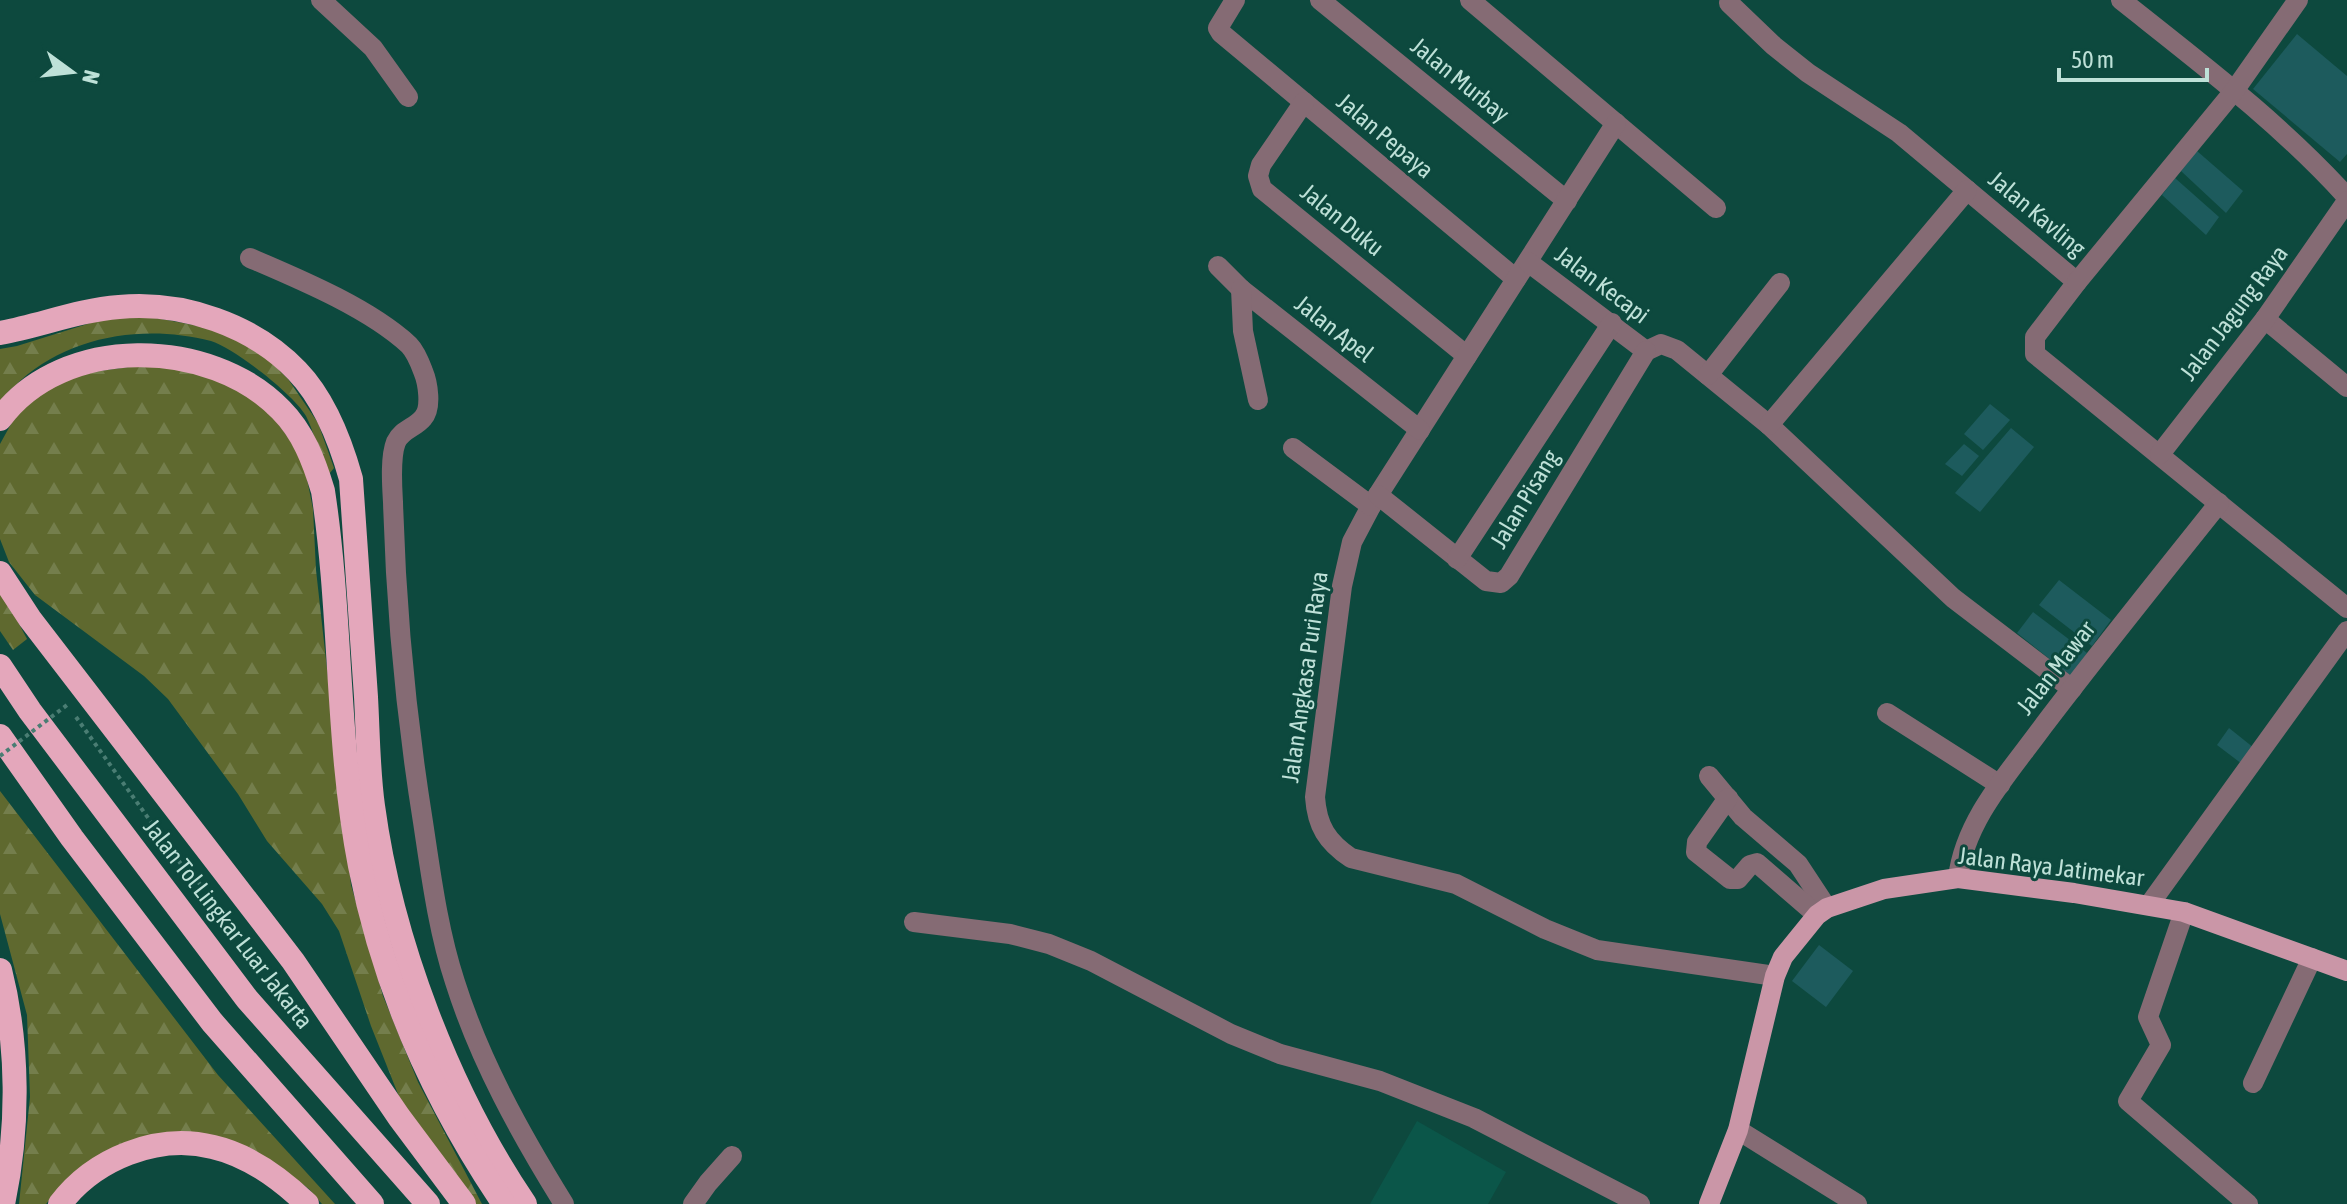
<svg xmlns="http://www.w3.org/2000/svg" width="2347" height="1204" font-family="'Asap Condensed',sans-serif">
  <defs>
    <pattern id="forest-firs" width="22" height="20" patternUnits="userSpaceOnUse" patternTransform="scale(2)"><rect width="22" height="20" fill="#5f692f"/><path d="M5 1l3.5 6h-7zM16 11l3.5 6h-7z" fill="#747e4c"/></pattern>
  </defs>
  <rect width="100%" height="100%" fill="#0d493e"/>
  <path fill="#0b5649" d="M1417,1121L1506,1172L1488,1204H1370Z"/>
  <g fill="url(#forest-firs)">
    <path d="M135,314L225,331L264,355L288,379L318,423L334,468L329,474L323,468C318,452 314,431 306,416C293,394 234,348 211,341C146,324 71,335 21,380C14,387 5,393 0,402V349L17,346L97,321Z"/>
    <path d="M180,360L257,393L303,459L313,509L316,570L351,885L383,996L418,1082L482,1204H474L400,1099L371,1026L339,931L322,904L267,841L238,794L168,699L144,676L35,595L9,562L0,539V444L16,415L63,376Z"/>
    <path d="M0,588L27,639L13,650L0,631Z"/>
    <path d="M0,791L218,1075L335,1204H322L309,1189L277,1165L216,1137L68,1178L46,1204H19L30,1097L27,1015L0,914Z"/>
  </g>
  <g fill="#1d5b5d">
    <path d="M2297,34L2347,76V154L2340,162L2253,89Z"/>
    <path d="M2197,151L2243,191L2226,213L2181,171Z"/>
    <path d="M2175,178L2219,217L2206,235L2162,195Z"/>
    <path d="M1990,404L2010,420L1983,450L1964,434Z"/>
    <path d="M2011,428L2034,447L1980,512L1955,493Z"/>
    <path d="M1964,444L1979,456L1962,476L1945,464Z"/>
    <path d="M2059,580L2111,620L2092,646L2039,605Z"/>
    <path d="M2033,612L2087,653L2071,676L2017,633Z"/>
    <path d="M2229,728L2254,748L2242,764L2217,745Z"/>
    <path d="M1819,945L1853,971L1826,1007L1792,981Z"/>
  </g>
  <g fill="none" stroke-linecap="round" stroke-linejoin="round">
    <path stroke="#4a7d73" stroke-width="4" stroke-dasharray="4 4" stroke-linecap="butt" d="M76,717L196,885L203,879"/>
    <g stroke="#856b74" stroke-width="20">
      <path d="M321,0L373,48L408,97"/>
      <path d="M1235,0L1218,28L1221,33L1516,279"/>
      <path d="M1320,0L1567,201"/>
      <path d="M1470,0L1716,208"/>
      <path d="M2121,0C2199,62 2280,123 2347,197"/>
      <path d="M1729,3L1774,46L1808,73L1899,133L2077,282L2035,337V354L2347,608"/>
      <path d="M1304,102L1261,165L1258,176L1262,189L1467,356"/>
      <path d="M1616,123L1371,506L1352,542L1342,586L1315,797C1317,826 1327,842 1351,858L1456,884L1545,929L1597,950L1775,976"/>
      <path d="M250,258C299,279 369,308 409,345C415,351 420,363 423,371C428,383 432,408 423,418C415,428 402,429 396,442C390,457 392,485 393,502C396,609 406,716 423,822C431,875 438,930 455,982C480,1061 520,1133 564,1204"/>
      <path d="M1528,262L1646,351"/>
      <path d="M1218,266L1241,289L1420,430"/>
      <path d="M2077,282L2234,91L2298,0"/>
      <path d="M1241,289L1243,331L1258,400"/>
      <path d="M2265,319L2347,387"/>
      <path d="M1646,351L1661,344L1677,350L1769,425L1953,598L2072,689"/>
      <path d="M1708,375L1780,283"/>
      <path d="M1769,425L1967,190"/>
      <path d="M1293,448L1371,506"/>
      <path d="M2160,454L2265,319L2347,201"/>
      <path d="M1378,495L1486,581L1501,583L1509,576L1646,351"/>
      <path d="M1457,559L1612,323"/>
      <path d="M1887,713L2000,785"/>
      <path d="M1709,776L1743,817L1798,864L1827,908"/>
      <path d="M1728,798L1697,842L1696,852L1730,879H1738L1750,865L1757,863L1817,915"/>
      <path d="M1958,878C1965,819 2010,772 2044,725C2101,650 2160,577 2219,503"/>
      <path d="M2149,905L2347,631"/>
      <path d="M2184,912L2148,1017L2161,1045L2128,1101L2248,1204"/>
      <path d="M914,922L1010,934L1049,944L1091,961L1231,1034L1280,1054L1380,1081L1474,1118L1640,1204"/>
      <path d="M2253,1083L2312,958"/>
      <path d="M1738,1130L1857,1204"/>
      <path d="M693,1204L708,1183L732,1156"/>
    </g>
    <path stroke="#ca96a7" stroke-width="20" d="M1709,1204L1738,1130L1775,976L1783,957L1817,915L1827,908L1884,889L1958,878L2074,893L2184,912L2347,971"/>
    <g stroke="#e4a7bb" stroke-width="24">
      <path d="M0,333C39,326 79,310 119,307C183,301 253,325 297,371C324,399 341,443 351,479C356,552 361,624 366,697C368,733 368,770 373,806C391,940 449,1092 525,1204"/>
      <path d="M0,419C62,334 211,337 281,410C303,432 314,461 323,491C342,615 336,742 360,866C384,988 434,1101 504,1204"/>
      <path d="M0,573L30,619L293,961L399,1117L464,1204"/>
      <path d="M0,666L30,711L247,999L428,1204"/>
      <path d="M0,736L72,838L212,1022L372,1204"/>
      <path d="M0,970C19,1045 19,1129 3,1204"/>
      <path d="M60,1204C94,1159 157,1133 213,1147C248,1155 282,1180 307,1204"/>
    </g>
    <path stroke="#4a7d73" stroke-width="4" stroke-dasharray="4 4" stroke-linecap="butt" d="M0,756L67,705"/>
  </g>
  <g text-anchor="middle" stroke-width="6" stroke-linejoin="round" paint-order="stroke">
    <g font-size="24" fill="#bee1d8" stroke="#0d493e">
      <text transform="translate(1460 80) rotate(39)" y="8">Jalan Murbay</text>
      <text transform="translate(1385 136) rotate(40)" y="8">Jalan Pepaya</text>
      <text transform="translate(2037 214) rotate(40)" y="8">Jalan Kavling</text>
      <text transform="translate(1342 220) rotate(39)" y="8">Jalan Duku</text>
      <text transform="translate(1602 285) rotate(37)" y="8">Jalan Kecapi</text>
      <text transform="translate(2234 313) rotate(-53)" y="8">Jalan Jagung Raya</text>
      <text transform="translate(1334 329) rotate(38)" y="8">Jalan Apel</text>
      <text transform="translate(1525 499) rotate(-59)" y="8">Jalan Pisang</text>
      <text transform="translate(2056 668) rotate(-52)" y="8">Jalan Mawar</text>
      <text transform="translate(1305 677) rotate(-82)" y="8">Jalan Angkasa Puri Raya</text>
      <text transform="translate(2051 867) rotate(7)" y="8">Jalan Raya Jatimekar</text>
      <text transform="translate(228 924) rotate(52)" y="8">Jalan Tol Lingkar Luar Jakarta</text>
    </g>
  </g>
  <g transform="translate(72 72) rotate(105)" stroke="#0d493e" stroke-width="6" paint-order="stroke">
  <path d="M0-6L14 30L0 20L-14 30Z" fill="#bee1d8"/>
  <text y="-12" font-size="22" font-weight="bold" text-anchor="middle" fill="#bee1d8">N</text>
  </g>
  <path d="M2059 68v12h148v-12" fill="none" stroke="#bee1d8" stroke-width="4"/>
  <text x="2071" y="68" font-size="24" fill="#bee1d8" stroke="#0d493e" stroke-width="6" paint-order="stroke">50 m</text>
</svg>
